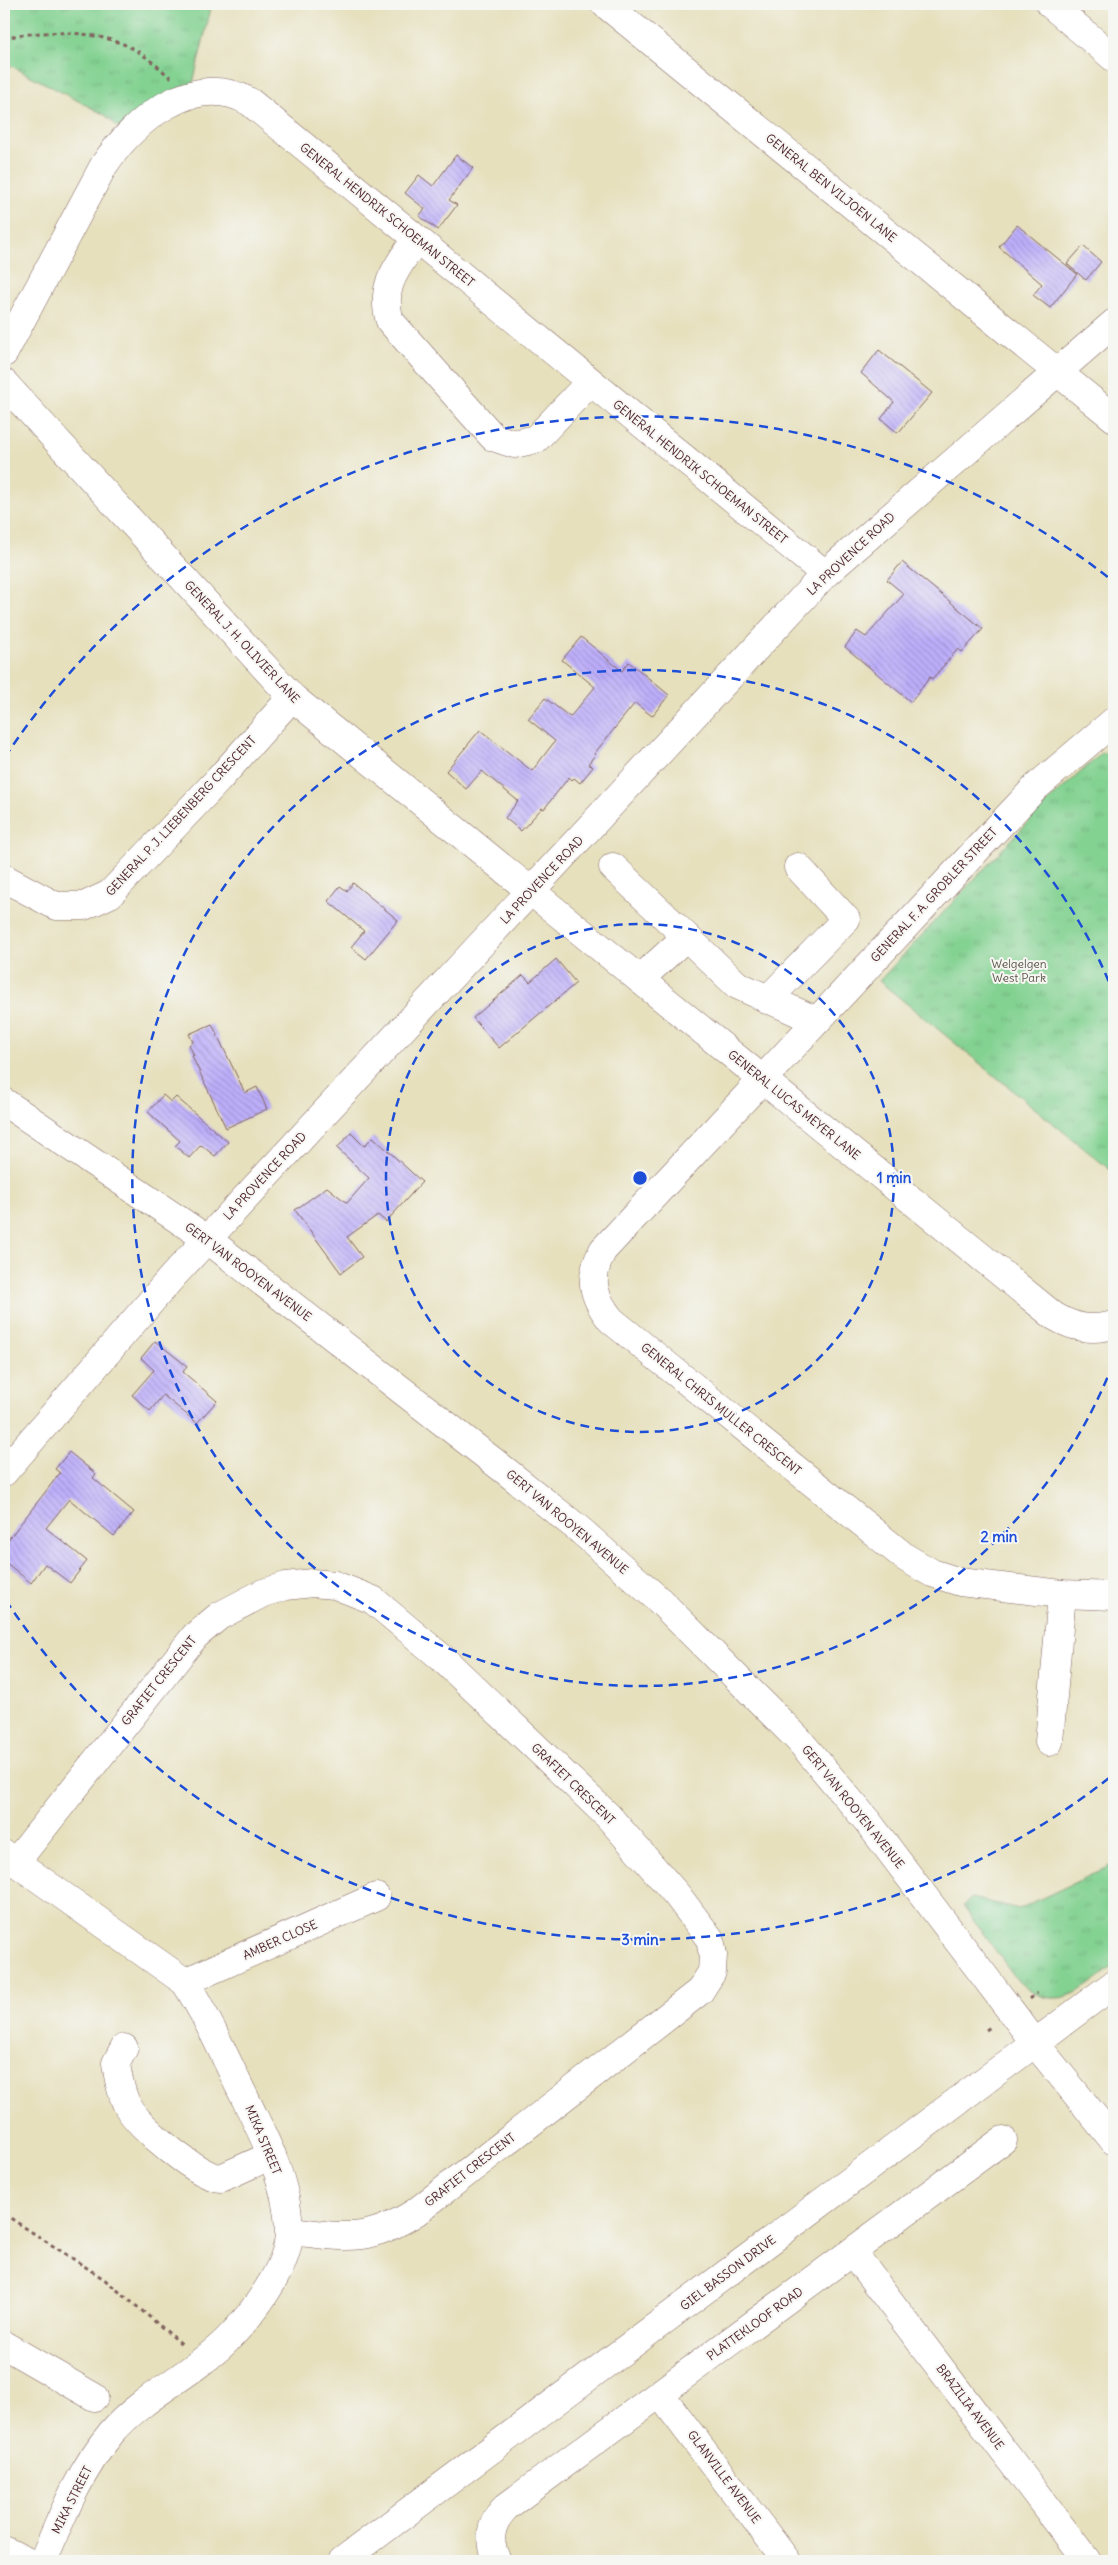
<svg xmlns="http://www.w3.org/2000/svg" width="1118" height="2565" font-family="Delius,sans-serif">
  <defs>
    <pattern id="grass-tufts" width="24" height="20" patternUnits="userSpaceOnUse" patternTransform="scale(1.25)"><rect width="24" height="20" fill="#83d292"/><path d="M3 7l-1-3M5 7V3M7 7l1-3M15 17l-1-3M17 17v-4M19 17l1-3" fill="none" stroke="#73b47e"/></pattern>
    <pattern id="building-back-hatch" width="6" height="6" patternUnits="userSpaceOnUse" patternTransform="scale(1.25)"><rect width="6" height="6" fill="#beaffc"/><path d="M-1 5l2 2M0 0l6 6M5-1l2 2" fill="none" stroke="#9c8ecc"/></pattern>
  </defs>
  <rect width="100%" height="100%" fill="#f6f6f2"/>
  <filter id="ink" filterUnits="userSpaceOnUse"><feTurbulence type="fractalNoise" baseFrequency=".02" numOctaves="2"/><feDisplacementMap in="SourceGraphic" scale="10" xChannelSelector="R" yChannelSelector="G"/><feConvolveMatrix kernelMatrix="1 2 1 2 8 2 1 2 1" color-interpolation-filters="sRGB"/></filter>
  <filter id="wash" filterUnits="userSpaceOnUse"><feTurbulence type="fractalNoise" baseFrequency=".0096" numOctaves="4" result="noise"/><feDisplacementMap in="SourceGraphic" scale="20" xChannelSelector="R" yChannelSelector="G"/><feGaussianBlur stdDeviation="1.12" result="paint"/><feColorMatrix in="noise" values="0 0 0 0 0 0 0 0 0 0 0 0 0 0 0 0 0 1.4 0 .05"/><feComposite in="paint" operator="in"/></filter>
  <g filter="url(#wash)">
    <rect width="100%" height="100%" fill="#e6e0bd"/>
    <g fill="url(#grass-tufts)" stroke="#66785e">
      <path d="M4,4H212L193,83L119,128L105,115L4,62Z"/>
      <path d="M1103,752L1114,762V1173L879,981L1042,807Z"/>
      <path d="M1114,1864V1966C1082,1990 1055,2016 1018,1981L963,1906L972,1898L1019,1909Z"/>
    </g>
    <g id="blocks">
      <g fill="url(#building-back-hatch)">
        <path d="M456,155L473,168L449,200L457,205L438,230L419,216L425,209L405,193L419,175L433,186Z"/>
        <path d="M1017,225L1077,274L1050,308L1033,295L1042,284L999,247Z"/>
        <path d="M1083,246L1101,262L1086,280L1067,264Z"/>
        <path d="M879,350L932,393L898,433L881,419L894,402L861,373Z"/>
        <path d="M902,562L983,629L962,652L958,649L932,679L930,677L911,702L845,647L857,631L866,637L904,594L887,580Z"/>
        <path d="M581,637L622,671L629,662L669,695L652,716L635,703L594,754L595,755L588,764L593,767L580,783L574,778L572,780L569,777L544,809L542,808L521,831L505,818L518,801L482,771L466,789L446,771L480,730L532,771L555,741L528,719L545,698L570,717L595,687L562,660Z"/>
        <path d="M353,883L398,920L366,959L351,947L364,931L328,901L340,886L347,891Z"/>
        <path d="M556,959L576,983L499,1048L473,1018L523,975L530,982Z"/>
        <path d="M212,1024L245,1093L257,1087L267,1109L226,1128L192,1056L194,1055L189,1045L193,1042L189,1034Z"/>
        <path d="M163,1095L171,1102L176,1097L228,1142L215,1156L201,1145L189,1158L175,1146L180,1141L148,1112Z"/>
        <path d="M351,1133L364,1146L373,1137L422,1182L386,1222L378,1215L347,1237L362,1257L341,1273L295,1210L327,1187L347,1203L369,1178L337,1148Z"/>
        <path d="M155,1341L187,1366L183,1372L217,1401L197,1423L163,1395L150,1411L132,1395L154,1370L141,1358Z"/>
        <path d="M69,1452L96,1474L93,1478L134,1512L114,1536L69,1499L46,1528L87,1561L70,1583L45,1564L31,1583L4,1561V1545L60,1473L55,1469Z"/>
      </g>
    </g>
  </g>
  <g filter="url(#ink)">
    <use href="#blocks" fill-opacity="0" stroke="#81635e" stroke-width="1"/>
    <g fill="none" stroke-linecap="round" stroke-linejoin="round">
      <defs>
        <g id="minor">
          <path d="M605,4L1114,418"/>
          <path d="M1050,4L1114,58"/>
          <path d="M416,239C398,267 379,285 390,321L493,437L514,444L536,439L590,382"/>
          <path d="M4,353L104,165C134,120 194,70 250,102L825,574"/>
          <path d="M4,383L292,697L1054,1316C1074,1328 1092,1331 1114,1325"/>
          <path d="M1114,721L1036,787L984,842L603,1250C588,1278 592,1296 611,1320L906,1558L932,1573L960,1582L1062,1594L1114,1596"/>
          <path d="M613,867L737,985L817,1021"/>
          <path d="M4,878L56,906H84L110,894L219,779L292,697"/>
          <path d="M640,979L686,937"/>
          <path d="M767,1000L846,919L798,867"/>
          <path d="M4,1102L207,1239L507,1472L580,1530L660,1601L798,1739L868,1822L1035,2043"/>
          <path d="M4,1472L173,1276L825,574L1114,323"/>
          <path d="M1049,1742L1062,1594"/>
          <path d="M4,1854L185,1982C206,2015 222,2050 239,2086C261,2131 288,2179 289,2231C290,2266 251,2316 227,2340C193,2374 142,2397 112,2432C80,2470 62,2516 43,2561"/>
          <path d="M15,1863L195,1636L219,1616L263,1593L286,1586L312,1583L335,1585L373,1600L442,1658L608,1816L677,1895L710,1939L713,1955L712,1972L700,1991L416,2212C366,2244 345,2237 290,2231"/>
          <path d="M185,1982L376,1897"/>
          <path d="M124,2048L116,2063C118,2077 121,2094 128,2107C139,2127 198,2177 221,2178L272,2155"/>
          <path d="M853,2253L1087,2561"/>
          <path d="M4,2345L94,2397"/>
          <path d="M660,2394L787,2561"/>
          <path d="M4,2550L26,2561"/>
          <path d="M497,2561C487,2540 490,2523 506,2507L1003,2140"/>
        </g>
        <g id="major">
          <path d="M1035,2043L1114,2141"/>
          <path d="M342,2561L1114,1984"/>
        </g>
      </defs>
      <use href="#minor" stroke="#81635e" stroke-width="29"/>
      <use href="#major" stroke="#81635e" stroke-width="29"/>
      <g stroke="#81635e" stroke-width="3" stroke-dasharray="4 4" stroke-linecap="butt">
        <path d="M4,38C41,30 88,30 123,44C141,51 157,66 171,78"/>
        <path d="M1030,1999L1037,1993"/>
        <path d="M986,2030L992,2026"/>
        <path d="M4,2214L104,2279L183,2345"/>
      </g>
      <use href="#minor" stroke="#fff" stroke-width="28"/>
      <use href="#major" stroke="#fff" stroke-width="28"/>
    </g>
  </g>
  <g fill="none" stroke="#1d4ed8" stroke-width="2.5" stroke-dasharray="9 6">
    <circle cx="640" cy="1178" r="254"/>
    <path d="M1113 1364A508 508 0 1 1 1113 992"/>
    <path d="M1109 1778A762 762 0 0 1 5 1599M5 757A762 762 0 0 1 1109 578"/>
  </g>
  <g text-anchor="middle" stroke-width="4" stroke-linejoin="round" paint-order="stroke">
    <g font-size="12" fill="#4a1f2b" stroke="#f6f6f2">
      <text transform="translate(831 188) rotate(39)" y="4">GENERAL BEN VILJOEN LANE</text>
      <text transform="translate(387 215) rotate(39)" y="4">GENERAL HENDRIK SCHOEMAN STREET</text>
      <text transform="translate(700 472) rotate(39)" y="4">GENERAL HENDRIK SCHOEMAN STREET</text>
      <text transform="translate(851 554) rotate(-43)" y="4">LA PROVENCE ROAD</text>
      <text transform="translate(242 642) rotate(47)" y="4">GENERAL J. H. OLIVIER LANE</text>
      <text transform="translate(181 816) rotate(-47)" y="4">GENERAL P. J. LIEBENBERG CRESCENT</text>
      <text transform="translate(542 880) rotate(-47)" y="4">LA PROVENCE ROAD</text>
      <text transform="translate(934 895) rotate(-47)" y="4">GENERAL F. A. GROBLER STREET</text>
      <text transform="translate(794 1105) rotate(39)" y="4">GENERAL LUCAS MEYER LANE</text>
      <text transform="translate(265 1176) rotate(-47)" y="4">LA PROVENCE ROAD</text>
      <text transform="translate(248 1272) rotate(37)" y="4">GERT VAN ROOYEN AVENUE</text>
      <text transform="translate(721 1409) rotate(39)" y="4">GENERAL CHRIS MULLER CRESCENT</text>
      <text transform="translate(567 1522) rotate(40)" y="4">GERT VAN ROOYEN AVENUE</text>
      <text transform="translate(159 1681) rotate(-51)" y="4">GRAFIET CRESCENT</text>
      <text transform="translate(573 1784) rotate(44)" y="4">GRAFIET CRESCENT</text>
      <text transform="translate(853 1807) rotate(51)" y="4">GERT VAN ROOYEN AVENUE</text>
      <text transform="translate(280 1940) rotate(-24)" y="4">AMBER CLOSE</text>
      <text transform="translate(263 2140) rotate(67)" y="4">MIKA STREET</text>
      <text transform="translate(470 2170) rotate(-38)" y="4">GRAFIET CRESCENT</text>
      <text transform="translate(728 2273) rotate(-37)" y="4">GIEL BASSON DRIVE</text>
      <text transform="translate(755 2324) rotate(-36)" y="4">PLATTEKLOOF ROAD</text>
      <text transform="translate(970 2407) rotate(53)" y="4">BRAZILIA AVENUE</text>
      <text transform="translate(724 2477) rotate(53)" y="4">GLANVILLE AVENUE</text>
      <text transform="translate(72 2500) rotate(-63)" y="4">MIKA STREET</text>
    </g>
    <g font-size="12" fill="#5b554a" stroke="#f6f6f2">
      <text x="1019" y="968">Welgelgen<tspan x="1019" dy="14">West Park</tspan></text>
    </g>
  </g>
  <circle cx="640" cy="1178" r="8" fill="#1d4ed8" stroke="#f6f6f2" stroke-width="2.5"/>
  <g font-size="15" text-anchor="middle" font-weight="bold" fill="#1d4ed8" stroke="#f6f6f2" stroke-width="4" stroke-linejoin="round" paint-order="stroke">
    <text x="894" y="1183">1 min</text>
    <text x="999" y="1542">2 min</text>
    <text x="640" y="1945">3 min</text>
  </g>
  <rect width="1118" height="2565" fill="none" stroke="#f6f6f2" stroke-width="20"/>
</svg>
